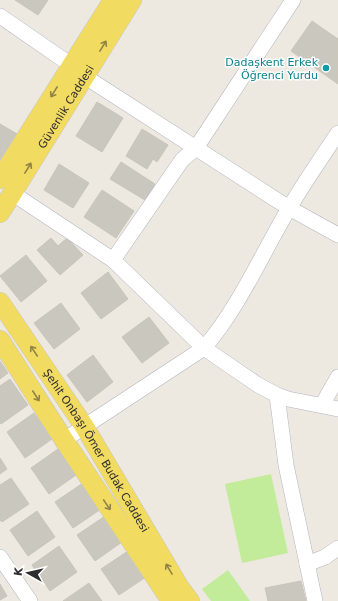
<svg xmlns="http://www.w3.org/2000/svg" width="338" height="601" font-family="'DejaVu Sans',sans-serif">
  <rect width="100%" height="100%" fill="#eee9e0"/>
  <g fill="#c2ec99">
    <path d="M271,474L288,553L242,563L225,484Z"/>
    <path d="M228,570L250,601H211L202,589Z"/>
  </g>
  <g fill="#cac7be" stroke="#cac5b9">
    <path d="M15,0H48L38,15Z"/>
    <path d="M312,21L338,39V84L291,51Z"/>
    <path d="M97,102L123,118L102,152L76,136Z"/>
    <path d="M0,124L19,135L0,165Z"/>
    <path d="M142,129L168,145L157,162L153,159L147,169L126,156Z"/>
    <path d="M121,162L155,184L145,200L110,179Z"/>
    <path d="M59,164L89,183L73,208L44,190Z"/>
    <path d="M102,190L134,211L116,238L84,217Z"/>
    <path d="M51,238L58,246L67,238L83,255L60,275L37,250Z"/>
    <path d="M26,255L47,281L21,302L0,276Z"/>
    <path d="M108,272L128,299L101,319L81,293Z"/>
    <path d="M61,303L80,329L54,349L34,323Z"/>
    <path d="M149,317L169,343L142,363L122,337Z"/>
    <path d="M93,355L113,382L87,402L67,375Z"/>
    <path d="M0,361L8,373L0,379Z"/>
    <path d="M10,379L28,405L1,424L0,422V386Z"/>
    <path d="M34,413L52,439L25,458L7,432Z"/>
    <path d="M58,449L76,475L49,494L31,468Z"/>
    <path d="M0,458L7,469L0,474Z"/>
    <path d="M11,478L29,504L2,522L0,520V485Z"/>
    <path d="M83,483L101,509L73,528L55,502Z"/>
    <path d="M37,511L55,537L28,556L10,530Z"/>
    <path d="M105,516L122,542L95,561L77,535Z"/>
    <path d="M59,546L77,572L50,591L32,565Z"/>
    <path d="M128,551L146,577L119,595L101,569Z"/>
    <path d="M301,581L306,601H268L265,588Z"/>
    <path d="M89,583L102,601H63Z"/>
    <path d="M0,584L7,596L0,600Z"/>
  </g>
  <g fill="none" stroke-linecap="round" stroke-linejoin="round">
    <defs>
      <g id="minor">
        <path d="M0,16L71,65L84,76L289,208L338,235"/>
        <path d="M12,193L113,260L204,348L258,385L277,395L288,399L338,409"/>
        <path d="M113,260L182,160L196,148L293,0"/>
        <path d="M277,395L286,465L315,601"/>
        <path d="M322,405L338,377"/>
        <path d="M64,440L204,348C239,307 261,256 288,210C304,183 321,158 338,133"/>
        <path d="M0,557L30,601"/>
        <path d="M307,564L325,557L338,548"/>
      </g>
      <g id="major">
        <path d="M0,179L113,0"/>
        <path id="s1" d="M0,213L132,0"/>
        <path id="s2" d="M0,302L84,426L180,588L190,601"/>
        <path d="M0,340L64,440L171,601"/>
      </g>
    </defs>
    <use href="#minor" stroke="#b3b5c0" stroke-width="16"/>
    <use href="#major" stroke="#c8c8c8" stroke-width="20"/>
    <use href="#minor" stroke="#fff" stroke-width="15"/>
    <use href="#major" stroke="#f2db61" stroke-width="19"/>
  </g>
  <defs><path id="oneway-shaft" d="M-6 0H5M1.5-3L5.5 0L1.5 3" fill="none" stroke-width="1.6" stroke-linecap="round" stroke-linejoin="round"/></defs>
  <g stroke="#908447">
    <use href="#oneway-shaft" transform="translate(103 46) rotate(-58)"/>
    <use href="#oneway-shaft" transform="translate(54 92) rotate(122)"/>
    <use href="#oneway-shaft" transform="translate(28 168) rotate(-58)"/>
    <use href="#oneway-shaft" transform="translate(34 351) rotate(-124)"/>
    <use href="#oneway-shaft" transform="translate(36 396) rotate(57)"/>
    <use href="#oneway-shaft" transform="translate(107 505) rotate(56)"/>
    <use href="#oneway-shaft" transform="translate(169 569) rotate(-121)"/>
  </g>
  <circle fill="#0f9aa8" stroke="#fff" stroke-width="1.5" cx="326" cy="68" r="4"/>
  <g text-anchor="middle" stroke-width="3" stroke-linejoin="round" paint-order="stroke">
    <g font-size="11" fill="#0d838f" stroke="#fff" text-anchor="end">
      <text x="318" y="66">Dadaşkent Erkek<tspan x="318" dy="13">Öğrenci Yurdu</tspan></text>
    </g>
    <g font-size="11" fill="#2d2d2d" stroke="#fff">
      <text dy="4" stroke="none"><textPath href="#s1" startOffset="125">Güvenlik Caddesi</textPath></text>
      <text dy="4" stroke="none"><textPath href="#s2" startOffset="177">Şehit Onbaşı Ömer Budak Caddesi</textPath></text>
    </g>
  </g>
  <g transform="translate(28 573) rotate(278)" stroke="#ffffff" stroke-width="3" paint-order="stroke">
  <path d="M0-3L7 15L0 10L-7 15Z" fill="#2d2d2d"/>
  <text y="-6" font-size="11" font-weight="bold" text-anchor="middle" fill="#2d2d2d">K</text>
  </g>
</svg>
